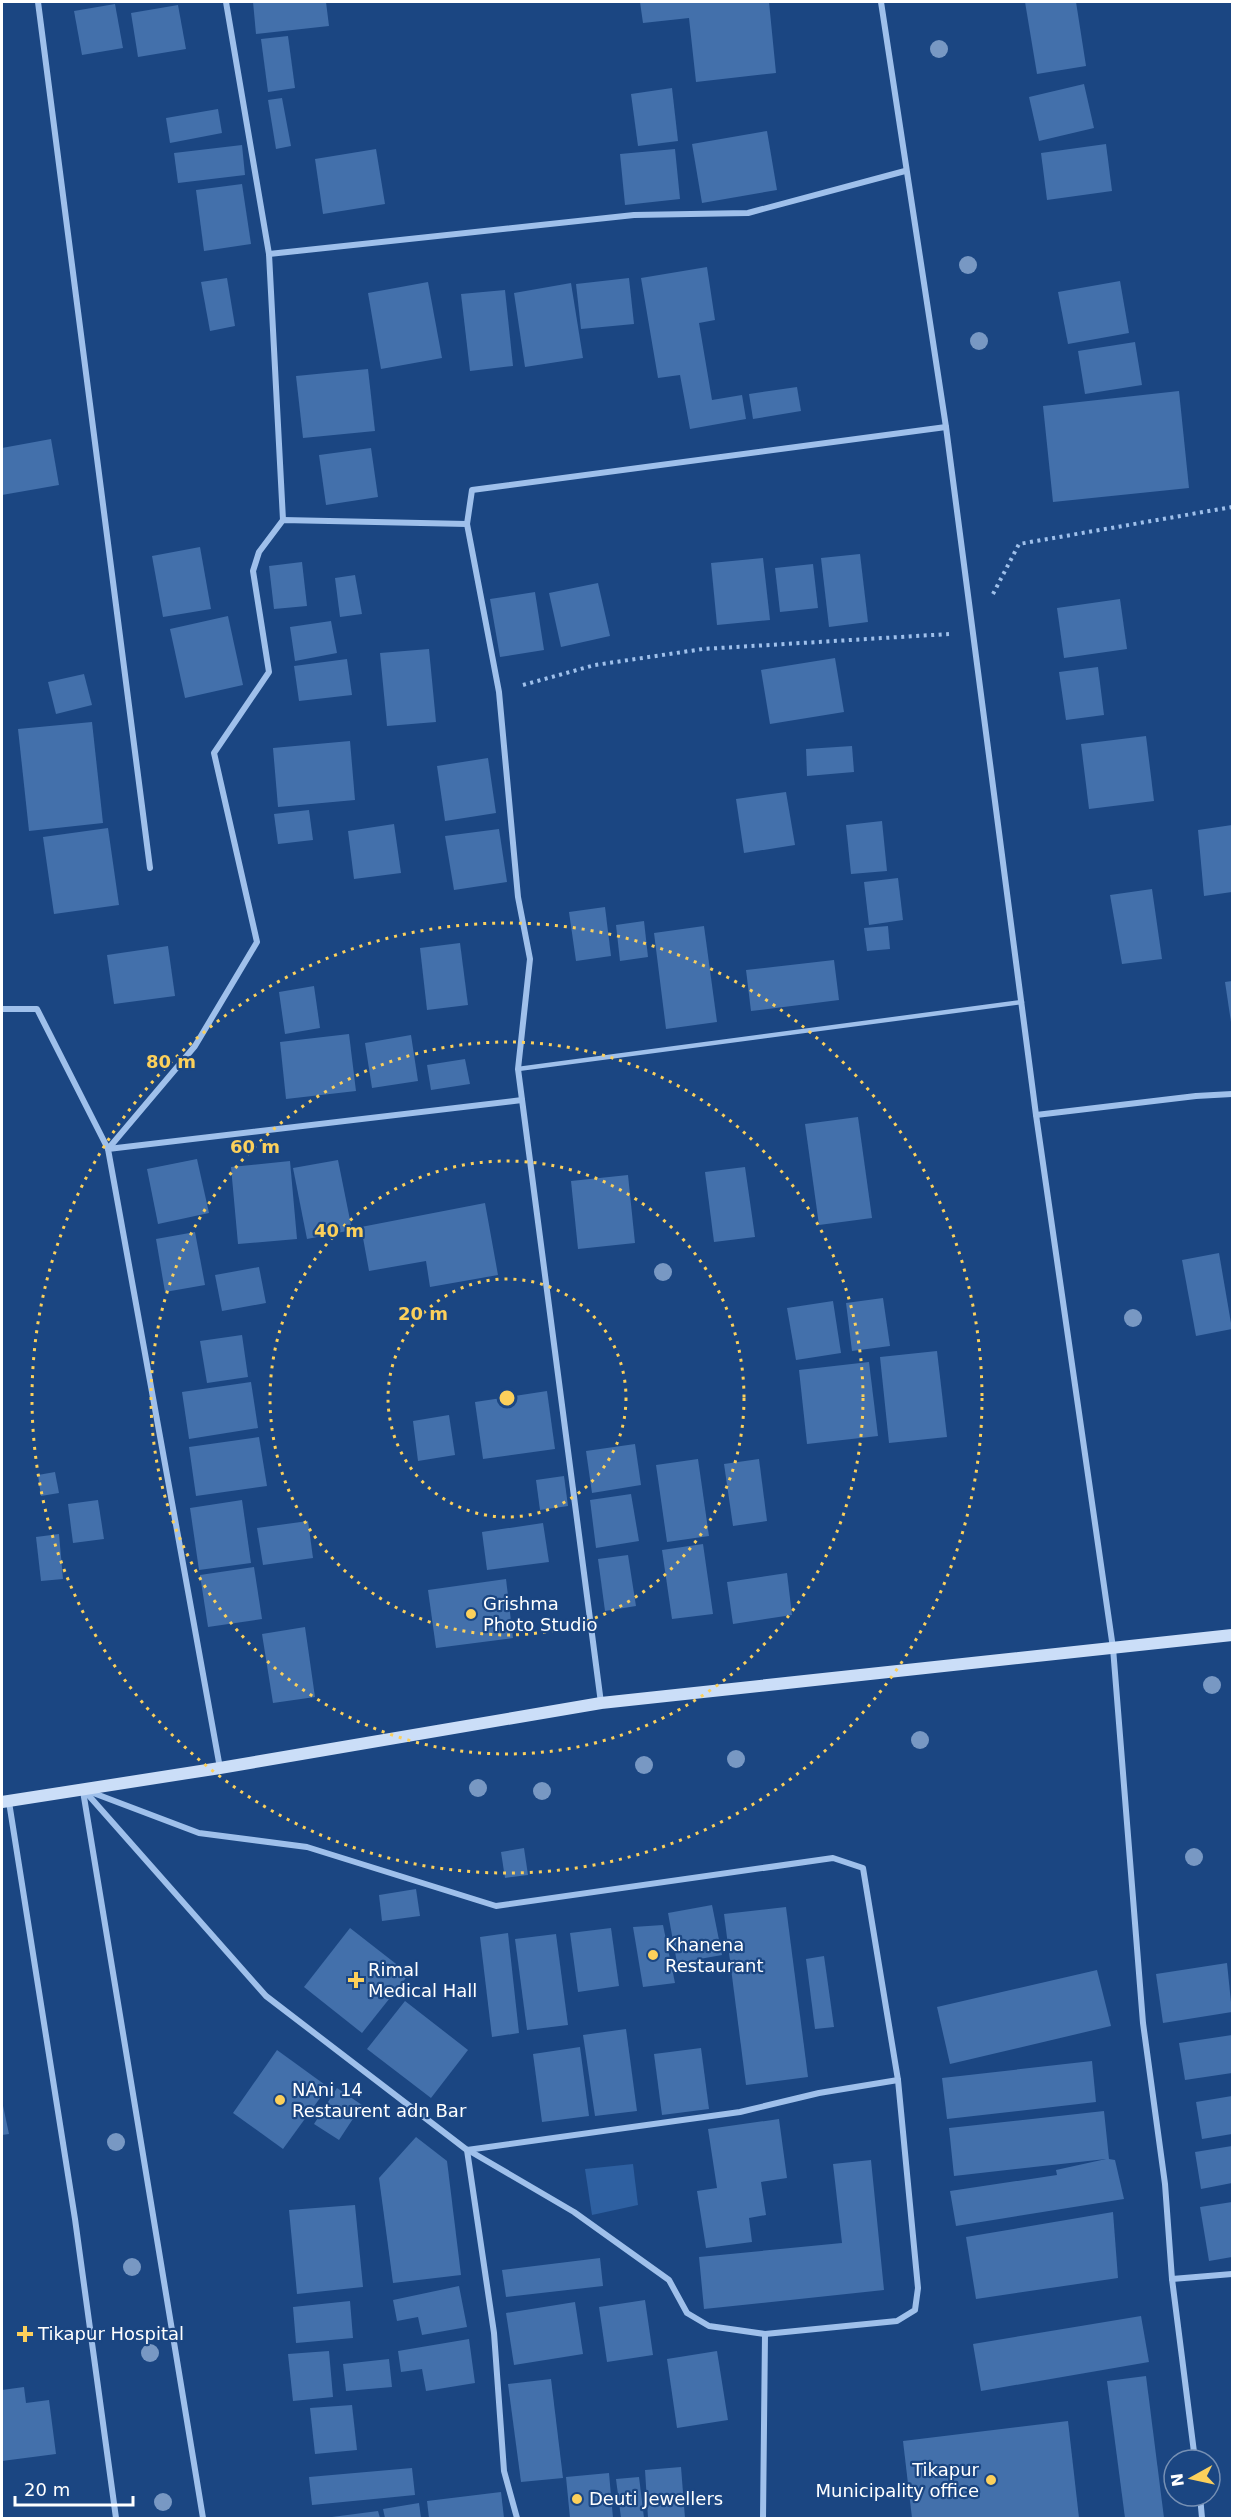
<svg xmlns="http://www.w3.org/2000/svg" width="1234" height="2520" font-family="'DejaVu Sans',sans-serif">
  <rect width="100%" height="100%" fill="#1b4682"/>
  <path fill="#2e60a1" d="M633,2164L638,2205L592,2215L585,2169Z"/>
  <g fill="#4370ab">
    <path d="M253,2H326L329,26L256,34Z"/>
    <path d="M640,2H769L776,73L696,82L689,18L643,23Z"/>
    <path d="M1025,2H1076L1086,66L1037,74Z"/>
    <path d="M115,4L123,48L82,55L74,11Z"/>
    <path d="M178,5L186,49L138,57L131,13Z"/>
    <path d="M288,36L295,88L268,92L261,39Z"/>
    <path d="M1084,84L1094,128L1039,141L1029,97Z"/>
    <path d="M672,88L678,141L638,146L631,94Z"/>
    <path d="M282,98L291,146L276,149L268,100Z"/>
    <path d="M218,109L222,133L170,143L166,118Z"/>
    <path d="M767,131L777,190L702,203L692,144Z"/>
    <path d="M1106,144L1112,191L1047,200L1041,153Z"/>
    <path d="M242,145L245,175L178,183L174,153Z"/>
    <path d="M376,149L385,204L323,214L315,159Z"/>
    <path d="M675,149L680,199L625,205L620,154Z"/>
    <path d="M242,184L251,244L204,251L196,190Z"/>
    <path d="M707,267L715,320L699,323L712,400L742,395L746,419L690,429L680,375L658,378L641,278Z"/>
    <path d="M227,278L235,326L210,331L201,282Z"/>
    <path d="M629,278L634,324L581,329L576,284Z"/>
    <path d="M1120,281L1129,333L1068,344L1058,292Z"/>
    <path d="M428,282L442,358L381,369L368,293Z"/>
    <path d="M571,283L583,358L525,367L514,293Z"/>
    <path d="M505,290L513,366L470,371L461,294Z"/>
    <path d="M1135,342L1142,385L1085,394L1078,351Z"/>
    <path d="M368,369L375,431L303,438L296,376Z"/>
    <path d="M797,387L801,411L753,419L749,394Z"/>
    <path d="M1179,391L1189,488L1053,502L1043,406Z"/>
    <path d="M51,439L59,485L2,495V448Z"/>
    <path d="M371,448L378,497L326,505L319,455Z"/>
    <path d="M200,547L211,609L163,617L152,556Z"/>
    <path d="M860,554L868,622L829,627L821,558Z"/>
    <path d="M763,558L770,620L717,625L711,563Z"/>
    <path d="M302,562L307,606L274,609L269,566Z"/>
    <path d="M813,564L818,608L780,612L775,568Z"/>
    <path d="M355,575L362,614L340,617L335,578Z"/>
    <path d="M598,583L610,636L561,647L549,593Z"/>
    <path d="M535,592L544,650L500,657L490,599Z"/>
    <path d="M1120,599L1127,649L1064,658L1057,608Z"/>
    <path d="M228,616L243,685L185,698L170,629Z"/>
    <path d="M331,621L337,653L295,661L290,627Z"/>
    <path d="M429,649L436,722L387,726L380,653Z"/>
    <path d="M835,658L844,712L770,724L761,670Z"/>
    <path d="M347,659L352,695L299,701L294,666Z"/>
    <path d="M1098,667L1104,715L1066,720L1059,672Z"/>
    <path d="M84,674L92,705L56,714L48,682Z"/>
    <path d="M92,722L103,823L29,831L18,729Z"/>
    <path d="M1146,736L1154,801L1089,809L1081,744Z"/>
    <path d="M350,741L355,800L278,807L273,748Z"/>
    <path d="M852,746L854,772L807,776L806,749Z"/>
    <path d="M488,758L496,813L445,821L437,766Z"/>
    <path d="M786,792L795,845L744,853L736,799Z"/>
    <path d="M309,810L313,840L278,844L274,814Z"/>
    <path d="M882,821L887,871L851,874L846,825Z"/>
    <path d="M394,824L401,873L354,879L348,831Z"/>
    <path d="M1232,825V892L1204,896L1198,830Z"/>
    <path d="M108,828L119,905L54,914L43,837Z"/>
    <path d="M499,829L507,882L454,890L445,836Z"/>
    <path d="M898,878L903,920L869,925L864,882Z"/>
    <path d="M1152,889L1162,959L1122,964L1110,895Z"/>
    <path d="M605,907L611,956L576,961L569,912Z"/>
    <path d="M644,921L648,957L620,961L616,925Z"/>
    <path d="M704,926L717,1022L666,1029L654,933Z"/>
    <path d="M888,926L890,949L867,951L864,928Z"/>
    <path d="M460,943L468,1005L427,1010L420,948Z"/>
    <path d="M168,946L175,996L114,1004L107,955Z"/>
    <path d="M834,960L839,1000L751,1011L746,970Z"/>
    <path d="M1232,981V1022H1231L1225,982Z"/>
    <path d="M314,986L320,1028L285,1034L279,992Z"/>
    <path d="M349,1034L356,1091L286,1099L280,1042Z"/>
    <path d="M411,1035L418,1081L372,1088L365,1043Z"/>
    <path d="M465,1059L470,1084L431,1090L427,1065Z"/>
    <path d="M858,1117L872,1218L819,1225L805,1124Z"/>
    <path d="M197,1159L209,1213L158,1224L147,1169Z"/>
    <path d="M338,1160L352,1230L307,1239L293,1168Z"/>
    <path d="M290,1161L297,1239L238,1244L231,1167Z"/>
    <path d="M745,1167L755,1237L714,1242L705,1172Z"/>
    <path d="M628,1175L635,1243L578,1249L571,1181Z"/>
    <path d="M485,1203L498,1275L430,1287L426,1261L369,1271L361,1227Z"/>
    <path d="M195,1232L205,1285L165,1292L156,1239Z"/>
    <path d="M1219,1253L1232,1329L1196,1336L1182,1260Z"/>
    <path d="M259,1267L266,1303L222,1311L215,1275Z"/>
    <path d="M883,1298L890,1346L852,1351L846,1303Z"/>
    <path d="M833,1301L841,1353L796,1360L787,1308Z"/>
    <path d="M242,1335L248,1377L207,1383L200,1341Z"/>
    <path d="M937,1351L947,1437L889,1443L880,1357Z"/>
    <path d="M869,1362L878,1436L807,1444L799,1370Z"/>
    <path d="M251,1382L258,1428L189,1439L182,1392Z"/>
    <path d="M547,1391L555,1449L483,1459L475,1402Z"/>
    <path d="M449,1415L455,1455L418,1461L413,1421Z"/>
    <path d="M259,1437L267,1486L196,1496L189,1447Z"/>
    <path d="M635,1444L641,1485L592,1493L586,1451Z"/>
    <path d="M698,1459L709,1536L667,1542L656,1465Z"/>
    <path d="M759,1459L767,1521L733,1526L724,1464Z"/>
    <path d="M55,1472L59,1493L41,1496L38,1475Z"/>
    <path d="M564,1476L568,1506L540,1510L536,1480Z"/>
    <path d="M631,1494L639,1541L596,1548L590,1500Z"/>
    <path d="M98,1500L104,1539L73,1543L68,1504Z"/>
    <path d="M242,1500L251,1563L199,1570L190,1508Z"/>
    <path d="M308,1521L313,1558L263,1565L257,1528Z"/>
    <path d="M543,1523L549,1562L487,1570L482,1532Z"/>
    <path d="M59,1534L63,1579L41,1581L36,1537Z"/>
    <path d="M703,1544L713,1614L672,1619L662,1550Z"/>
    <path d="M628,1555L636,1606L605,1611L598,1559Z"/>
    <path d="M254,1567L262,1619L208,1627L200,1575Z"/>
    <path d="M787,1573L792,1615L733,1624L727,1582Z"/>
    <path d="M506,1579L513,1638L436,1648L428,1590Z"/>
    <path d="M305,1627L315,1697L273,1703L262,1634Z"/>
    <path d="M524,1848L528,1875L505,1878L501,1852Z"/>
    <path d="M416,1889L420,1916L382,1921L379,1895Z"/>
    <path d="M712,1905L722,1955L677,1963L668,1913Z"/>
    <path d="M786,1907L808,2077L746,2085L724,1914Z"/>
    <path d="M663,1925L675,1983L643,1987L633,1927Z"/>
    <path d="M350,1928L409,1974L362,2033L304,1987Z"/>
    <path d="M611,1928L619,1986L578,1992L570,1933Z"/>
    <path d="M508,1933L519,2033L492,2037L480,1937Z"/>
    <path d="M556,1934L568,2025L527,2030L515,1939Z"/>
    <path d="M824,1956L834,2027L815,2029L806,1959Z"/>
    <path d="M1227,1963L1232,2012L1163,2023L1156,1974Z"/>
    <path d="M1097,1970L1111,2026L950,2064L937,2007Z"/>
    <path d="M405,2001L468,2050L431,2098L367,2049Z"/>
    <path d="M626,2029L637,2111L595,2116L583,2035Z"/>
    <path d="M1232,2035V2073L1185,2080L1179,2043Z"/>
    <path d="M580,2047L589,2116L542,2122L533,2054Z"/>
    <path d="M701,2048L709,2109L662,2115L654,2054Z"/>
    <path d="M277,2050L328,2087L283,2149L233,2113Z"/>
    <path d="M1092,2061L1096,2102L947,2119L942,2078Z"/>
    <path d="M337,2088L362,2105L339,2140L314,2124Z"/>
    <path d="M1232,2096V2134L1202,2139L1196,2102Z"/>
    <path d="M2,2101L9,2134L2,2135Z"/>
    <path d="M1104,2111L1109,2159L1115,2160L1124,2199L956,2226L950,2191L1057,2175L1056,2170L1106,2159L954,2176L949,2128Z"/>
    <path d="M779,2119L787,2178L761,2182L766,2215L749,2218L752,2242L706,2248L697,2191L717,2188L708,2129Z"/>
    <path d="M416,2137L447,2161L461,2275L393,2283L379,2178Z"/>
    <path d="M1232,2146V2183L1201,2189L1195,2152Z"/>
    <path d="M871,2160L884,2290L704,2309L699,2257L842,2243L833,2164Z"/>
    <path d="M1232,2202V2257L1209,2261L1200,2207Z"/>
    <path d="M355,2205L363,2287L297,2294L289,2210Z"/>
    <path d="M1113,2212L1118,2278L976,2299L966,2237Z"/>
    <path d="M600,2258L603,2286L506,2297L502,2270Z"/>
    <path d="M459,2286L467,2327L422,2335L418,2317L397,2321L393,2300Z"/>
    <path d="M645,2300L653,2355L607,2362L599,2307Z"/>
    <path d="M350,2301L353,2338L296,2343L293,2307Z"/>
    <path d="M575,2302L583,2354L514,2365L506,2313Z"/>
    <path d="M1141,2316L1149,2362L981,2391L973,2344Z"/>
    <path d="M469,2339L475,2383L426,2391L422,2369L401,2372L398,2351Z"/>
    <path d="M329,2351L333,2397L293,2401L288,2354Z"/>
    <path d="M717,2351L728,2420L677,2428L667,2359Z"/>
    <path d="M389,2359L392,2387L346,2391L343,2364Z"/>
    <path d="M1146,2376L1164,2518H1125L1107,2381Z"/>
    <path d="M551,2379L563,2478L521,2482L508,2384Z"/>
    <path d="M24,2387L26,2403L49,2400L56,2454L2,2461V2390Z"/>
    <path d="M352,2405L357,2450L315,2454L310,2408Z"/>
    <path d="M1068,2421L1079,2518H912L903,2441Z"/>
    <path d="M681,2467L685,2518H648L645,2470Z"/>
    <path d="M412,2468L415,2495L312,2505L309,2477Z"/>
    <path d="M609,2473L613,2518H570L566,2477Z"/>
    <path d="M639,2477L644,2518H621L616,2479Z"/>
    <path d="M501,2492L504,2518H429L427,2501Z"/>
    <path d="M419,2503L421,2518H385L383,2509Z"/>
    <path d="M378,2511L380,2518H332V2517Z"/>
  </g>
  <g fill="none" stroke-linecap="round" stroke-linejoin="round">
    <g stroke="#9fc0eb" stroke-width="4" stroke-dasharray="3 4.5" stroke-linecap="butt">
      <path d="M993,594L1019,544L1232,507"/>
      <path d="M523,685L595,665L703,649L949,634"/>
    </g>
    <path stroke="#9fc0eb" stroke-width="4.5" d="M518,1069L1022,1002"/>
    <g stroke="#9fc0eb" stroke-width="6">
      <path d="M38,2L150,868"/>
      <path d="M226,2L269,254L283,520"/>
      <path d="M881,2L946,427L1036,1115L1113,1648L1143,2023L1165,2184L1172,2279L1195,2460"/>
      <path d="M269,254L634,215L748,213L905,171"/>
      <path d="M2,1009H37L108,1149L195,1046L257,942L214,753L269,672L253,571L259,552L283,520L467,524"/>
      <path d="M1036,1115L1196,1096L1232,1094"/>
      <path d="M601,1703L518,1069L530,959L518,897L499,692L467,524L472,490L946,427"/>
      <path d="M220,1768L108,1149L522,1100"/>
      <path d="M83,1789L266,1996L467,2150L494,2333L504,2471L517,2518"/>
      <path d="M83,1791L203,2518"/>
      <path d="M88,1791L199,1833L307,1847L496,1906L833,1858L863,1868L898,2080L819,2093L740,2112L467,2150"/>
      <path d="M9,1802L75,2219L116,2518"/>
      <path d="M468,2150L574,2212L669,2280L687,2313L709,2326L765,2334"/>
      <path d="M1172,2279L1232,2274"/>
      <path d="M1200,2496L1202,2518"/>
      <path d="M763,2518L765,2334L897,2321L915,2310L918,2288L898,2080"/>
    </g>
    <path stroke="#cbdef8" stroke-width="12" d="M2,1802L220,1768L601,1703L1232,1635"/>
  </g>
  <g fill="#7898c3">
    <circle cx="939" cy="49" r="9"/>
    <circle cx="968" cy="265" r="9"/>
    <circle cx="979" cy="341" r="9"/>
    <circle cx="663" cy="1272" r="9"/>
    <circle cx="1133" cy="1318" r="9"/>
    <circle cx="1212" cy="1685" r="9"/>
    <circle cx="920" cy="1740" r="9"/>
    <circle cx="736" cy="1759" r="9"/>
    <circle cx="644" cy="1765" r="9"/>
    <circle cx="478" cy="1788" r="9"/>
    <circle cx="542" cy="1791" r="9"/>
    <circle cx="1194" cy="1857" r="9"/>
    <circle cx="116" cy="2142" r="9"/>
    <circle cx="132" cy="2267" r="9"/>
    <circle cx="150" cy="2353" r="9"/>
    <circle cx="163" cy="2502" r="9"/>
  </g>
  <g fill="none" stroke="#fcd05b" stroke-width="3" stroke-dasharray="3 6">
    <circle cx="507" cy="1398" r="119"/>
    <circle cx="507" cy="1398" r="237"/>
    <circle cx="507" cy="1398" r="356"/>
    <circle cx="507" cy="1398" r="475"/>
  </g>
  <g fill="#fcd05b" stroke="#1b4682" stroke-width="2">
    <circle cx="471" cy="1614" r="6"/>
    <circle cx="653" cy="1955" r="6"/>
    <path d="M353 1971h6v6h6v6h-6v6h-6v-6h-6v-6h6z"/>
    <circle cx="280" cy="2100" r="6"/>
    <path d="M22 2325h6v6h6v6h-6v6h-6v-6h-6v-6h6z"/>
    <circle cx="991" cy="2480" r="6"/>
    <circle cx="577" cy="2499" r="6"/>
  </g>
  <g text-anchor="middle" stroke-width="4.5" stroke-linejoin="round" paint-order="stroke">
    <g font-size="18" fill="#fff" stroke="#1b4682" text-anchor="start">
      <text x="483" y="1610">Grishma<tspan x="483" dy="21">Photo Studio</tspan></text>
      <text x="665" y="1951">Khanena<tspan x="665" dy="21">Restaurant</tspan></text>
      <text x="368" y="1976">Rimal<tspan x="368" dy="21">Medical Hall</tspan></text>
      <text x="292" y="2096">NAni 14<tspan x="292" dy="21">Restaurent adn Bar</tspan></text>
      <text x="38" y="2340">Tikapur Hospital</text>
      <text x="979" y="2476" text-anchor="end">Tikapur<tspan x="979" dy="21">Municipality office</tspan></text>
      <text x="589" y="2505">Deuti Jewellers</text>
    </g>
  </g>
  <circle cx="507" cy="1398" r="9" fill="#fcd05b" stroke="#1b4682" stroke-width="3"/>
  <g font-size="18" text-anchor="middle" font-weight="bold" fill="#fcd05b" stroke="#1b4682" stroke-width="4.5" stroke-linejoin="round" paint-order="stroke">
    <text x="171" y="1068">80 m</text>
    <text x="255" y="1153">60 m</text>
    <text x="339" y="1237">40 m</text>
    <text x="423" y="1320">20 m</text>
  </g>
  <rect width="1234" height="2520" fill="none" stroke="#ffffff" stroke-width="6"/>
  <g transform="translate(1192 2478) rotate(262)"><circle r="28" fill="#1b4682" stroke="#7690b4" stroke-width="1.5"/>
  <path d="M0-4.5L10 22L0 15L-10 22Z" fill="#fcd05b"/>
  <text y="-9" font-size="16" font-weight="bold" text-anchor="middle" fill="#ffffff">N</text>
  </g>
  <path d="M15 2496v9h118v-9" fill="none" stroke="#ffffff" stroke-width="3"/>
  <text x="24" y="2496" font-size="18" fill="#ffffff" stroke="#1b4682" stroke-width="4.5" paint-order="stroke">20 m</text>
</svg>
